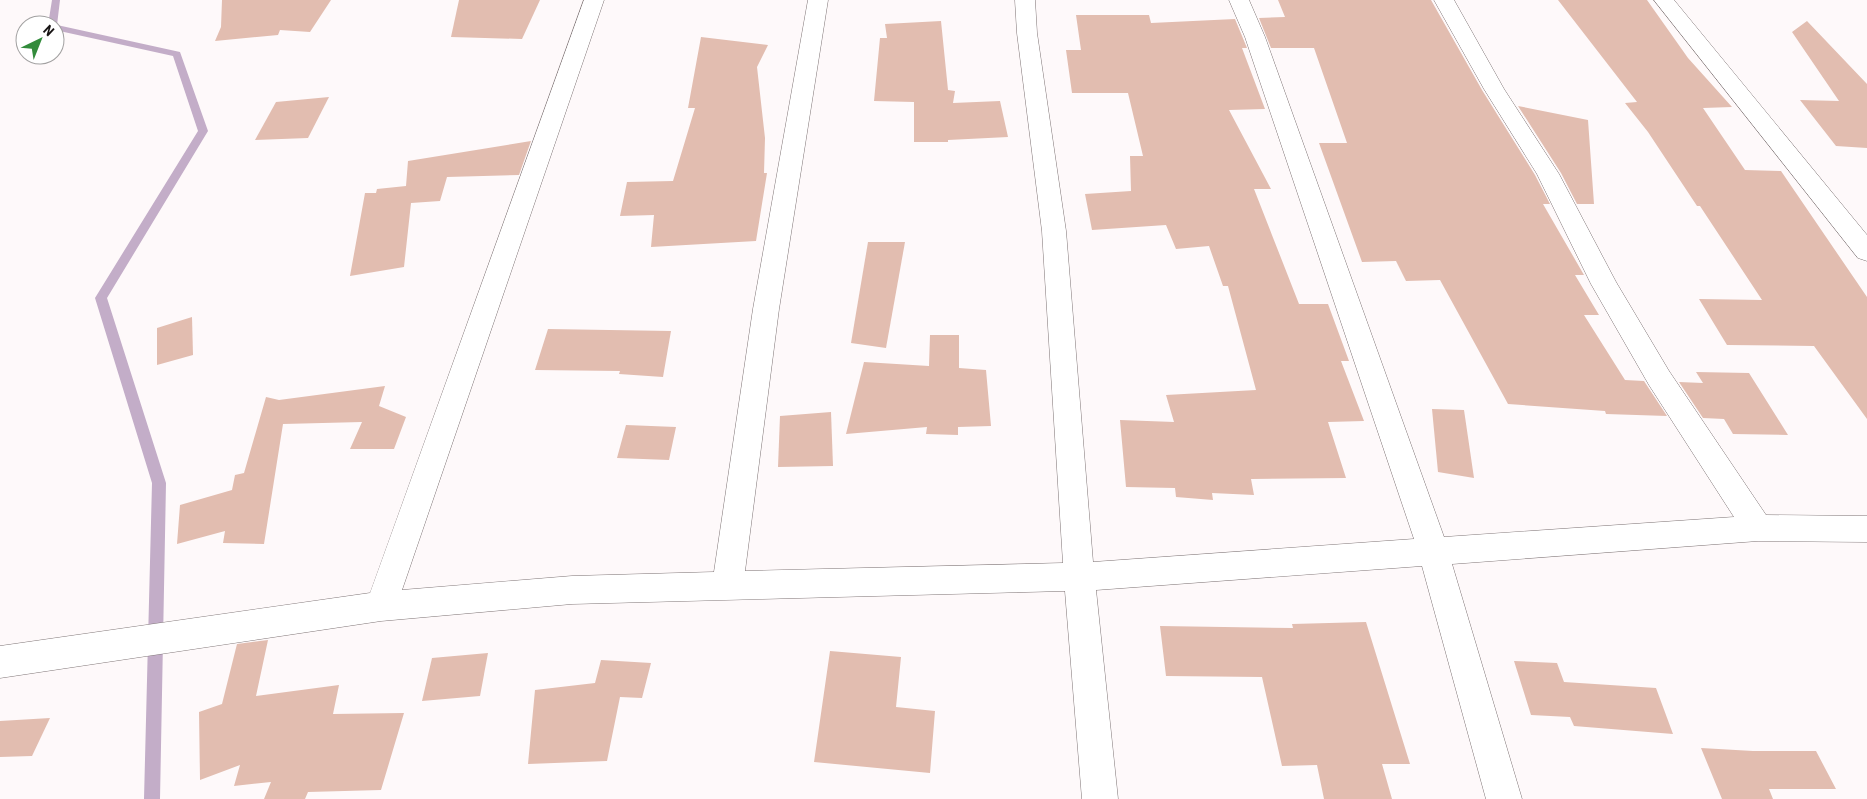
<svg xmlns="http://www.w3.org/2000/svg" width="1867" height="799" font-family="'Roboto Condensed',sans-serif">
  <rect width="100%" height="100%" fill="#fef9fa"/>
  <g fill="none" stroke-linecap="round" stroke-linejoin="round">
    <path fill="#c3adc8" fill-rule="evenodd" d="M52,0H60L57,25L180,52L208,131L107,298L166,483L160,799H144L152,483L95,298L198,131L173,56L55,30V25H48Z"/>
  </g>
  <g fill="#e2bdb0">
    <path d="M222,0H331L310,32L280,30L278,35L215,41L221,27Z"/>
    <path d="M459,0H540L522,39L451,37Z"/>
    <path d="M1278,0H1431L1482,90L1535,175L1550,204H1543L1584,275H1575L1599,315H1584L1625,380L1644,381L1667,416L1606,414L1605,411L1508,404L1440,280L1406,281L1396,261L1362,262L1319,143H1347L1314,48H1271L1259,18L1285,17Z"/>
    <path d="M1558,0H1647L1688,58L1732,107L1703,108L1745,170L1781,171L1867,297V419L1814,346L1727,345L1699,299L1762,300L1700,206H1697L1648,132L1625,103L1637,102Z"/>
    <path d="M1076,15H1149L1151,23L1235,19L1247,48H1242L1265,109L1229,110L1271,189H1254L1299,304H1328L1349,361H1341L1364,421L1328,422L1346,478L1251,479L1254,495L1212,493L1213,500L1176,497L1175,488L1126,487L1120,420L1174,422L1166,395L1256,390L1228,286H1223L1209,246L1176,249L1166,225L1092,230L1085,194L1131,191L1130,156H1143L1128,93H1072L1066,50H1081Z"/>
    <path d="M941,21L948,90L955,91L953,103L1000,101L1008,137L948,140V142H914V102L874,101L880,38H887L885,24Z"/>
    <path d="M1807,21L1867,84V148L1836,146L1800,100L1839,101L1792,32Z"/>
    <path d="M701,37L768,45L757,67L765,138L764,173H767L756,241L651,247L654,215L620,216L627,182L673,181L695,108H688Z"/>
    <path d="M329,97L308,138L255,140L276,102Z"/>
    <path d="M1518,106L1588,120L1594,204H1577L1561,173Z"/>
    <path d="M531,141L519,175L447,177L440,201L411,203L404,267L350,276L365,193H376L377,189L406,186L408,161Z"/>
    <path d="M868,242H905L886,348L851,343Z"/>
    <path d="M192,317L193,355L157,365V328Z"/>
    <path d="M548,329L671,331L663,377L619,374L620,371L535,370Z"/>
    <path d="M930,335H959V368L986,370L991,426L958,427V435L926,434L927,427L846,434L864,362L929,366Z"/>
    <path d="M1696,372L1749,373L1788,435L1733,434L1724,419L1703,418L1679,382L1703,383Z"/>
    <path d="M385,386L379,406L406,417L394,449H350L362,422L283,424L264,544L223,543L225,531L177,544L180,505L232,490L235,475L244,473L266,397L279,400Z"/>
    <path d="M1432,409L1464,410L1474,478L1438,472Z"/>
    <path d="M831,412L833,466L778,467L780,416Z"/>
    <path d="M626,425L676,427L669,460L617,458Z"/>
    <path d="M1366,622L1410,764H1382L1392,799H1324L1317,765L1282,766L1262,677L1166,676L1160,626L1293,628L1292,624Z"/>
    <path d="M268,640L256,696L339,685L333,714L404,713L381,790L308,792L305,799H264L271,782L234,786L240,765L200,780L199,712L222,704L237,644Z"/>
    <path d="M830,651L901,657L896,707L935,711L930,773L814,762Z"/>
    <path d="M488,653L480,696L422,701L432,658Z"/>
    <path d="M601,660L651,663L642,698L620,697L607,761L528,764L535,690L595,683Z"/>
    <path d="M1514,661L1557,663L1564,682L1656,688L1673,734L1574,726L1570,717L1531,715Z"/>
    <path d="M50,718L32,756L0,757V721Z"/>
    <path d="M1701,748L1753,751H1816L1836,789H1769L1773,799H1722Z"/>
  </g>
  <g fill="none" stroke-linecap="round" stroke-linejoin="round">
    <defs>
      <g id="street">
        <path d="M584,0H604L402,590L572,576L714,572L753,309L808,0H828L779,309L745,571L1063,563L1042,231L1017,33L1015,0H1035L1037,33L1066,231L1093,562L1414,539L1245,37L1229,0H1249L1265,37L1444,537L1734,517L1649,385L1591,284L1537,174L1484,89L1434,0H1454L1504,89L1559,174L1616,282L1669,371L1766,515L1867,516V542L1758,541L1452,564L1522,799H1486L1422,566L1096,590L1118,799H1082L1065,591L572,604L381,621L0,678V646L370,593Z"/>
        <path d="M1654,0H1674L1867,235V261L1858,258Z"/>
      </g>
    </defs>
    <use href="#street" stroke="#7e7475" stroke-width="1"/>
    <use href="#street" fill="#fff" fill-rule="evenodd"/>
  </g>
  <g transform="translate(40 40) rotate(43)"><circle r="24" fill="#ffffff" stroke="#a2a1a1"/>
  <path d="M0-4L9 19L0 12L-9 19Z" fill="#328b3b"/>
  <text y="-8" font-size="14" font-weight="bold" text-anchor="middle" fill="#171313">N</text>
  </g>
</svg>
